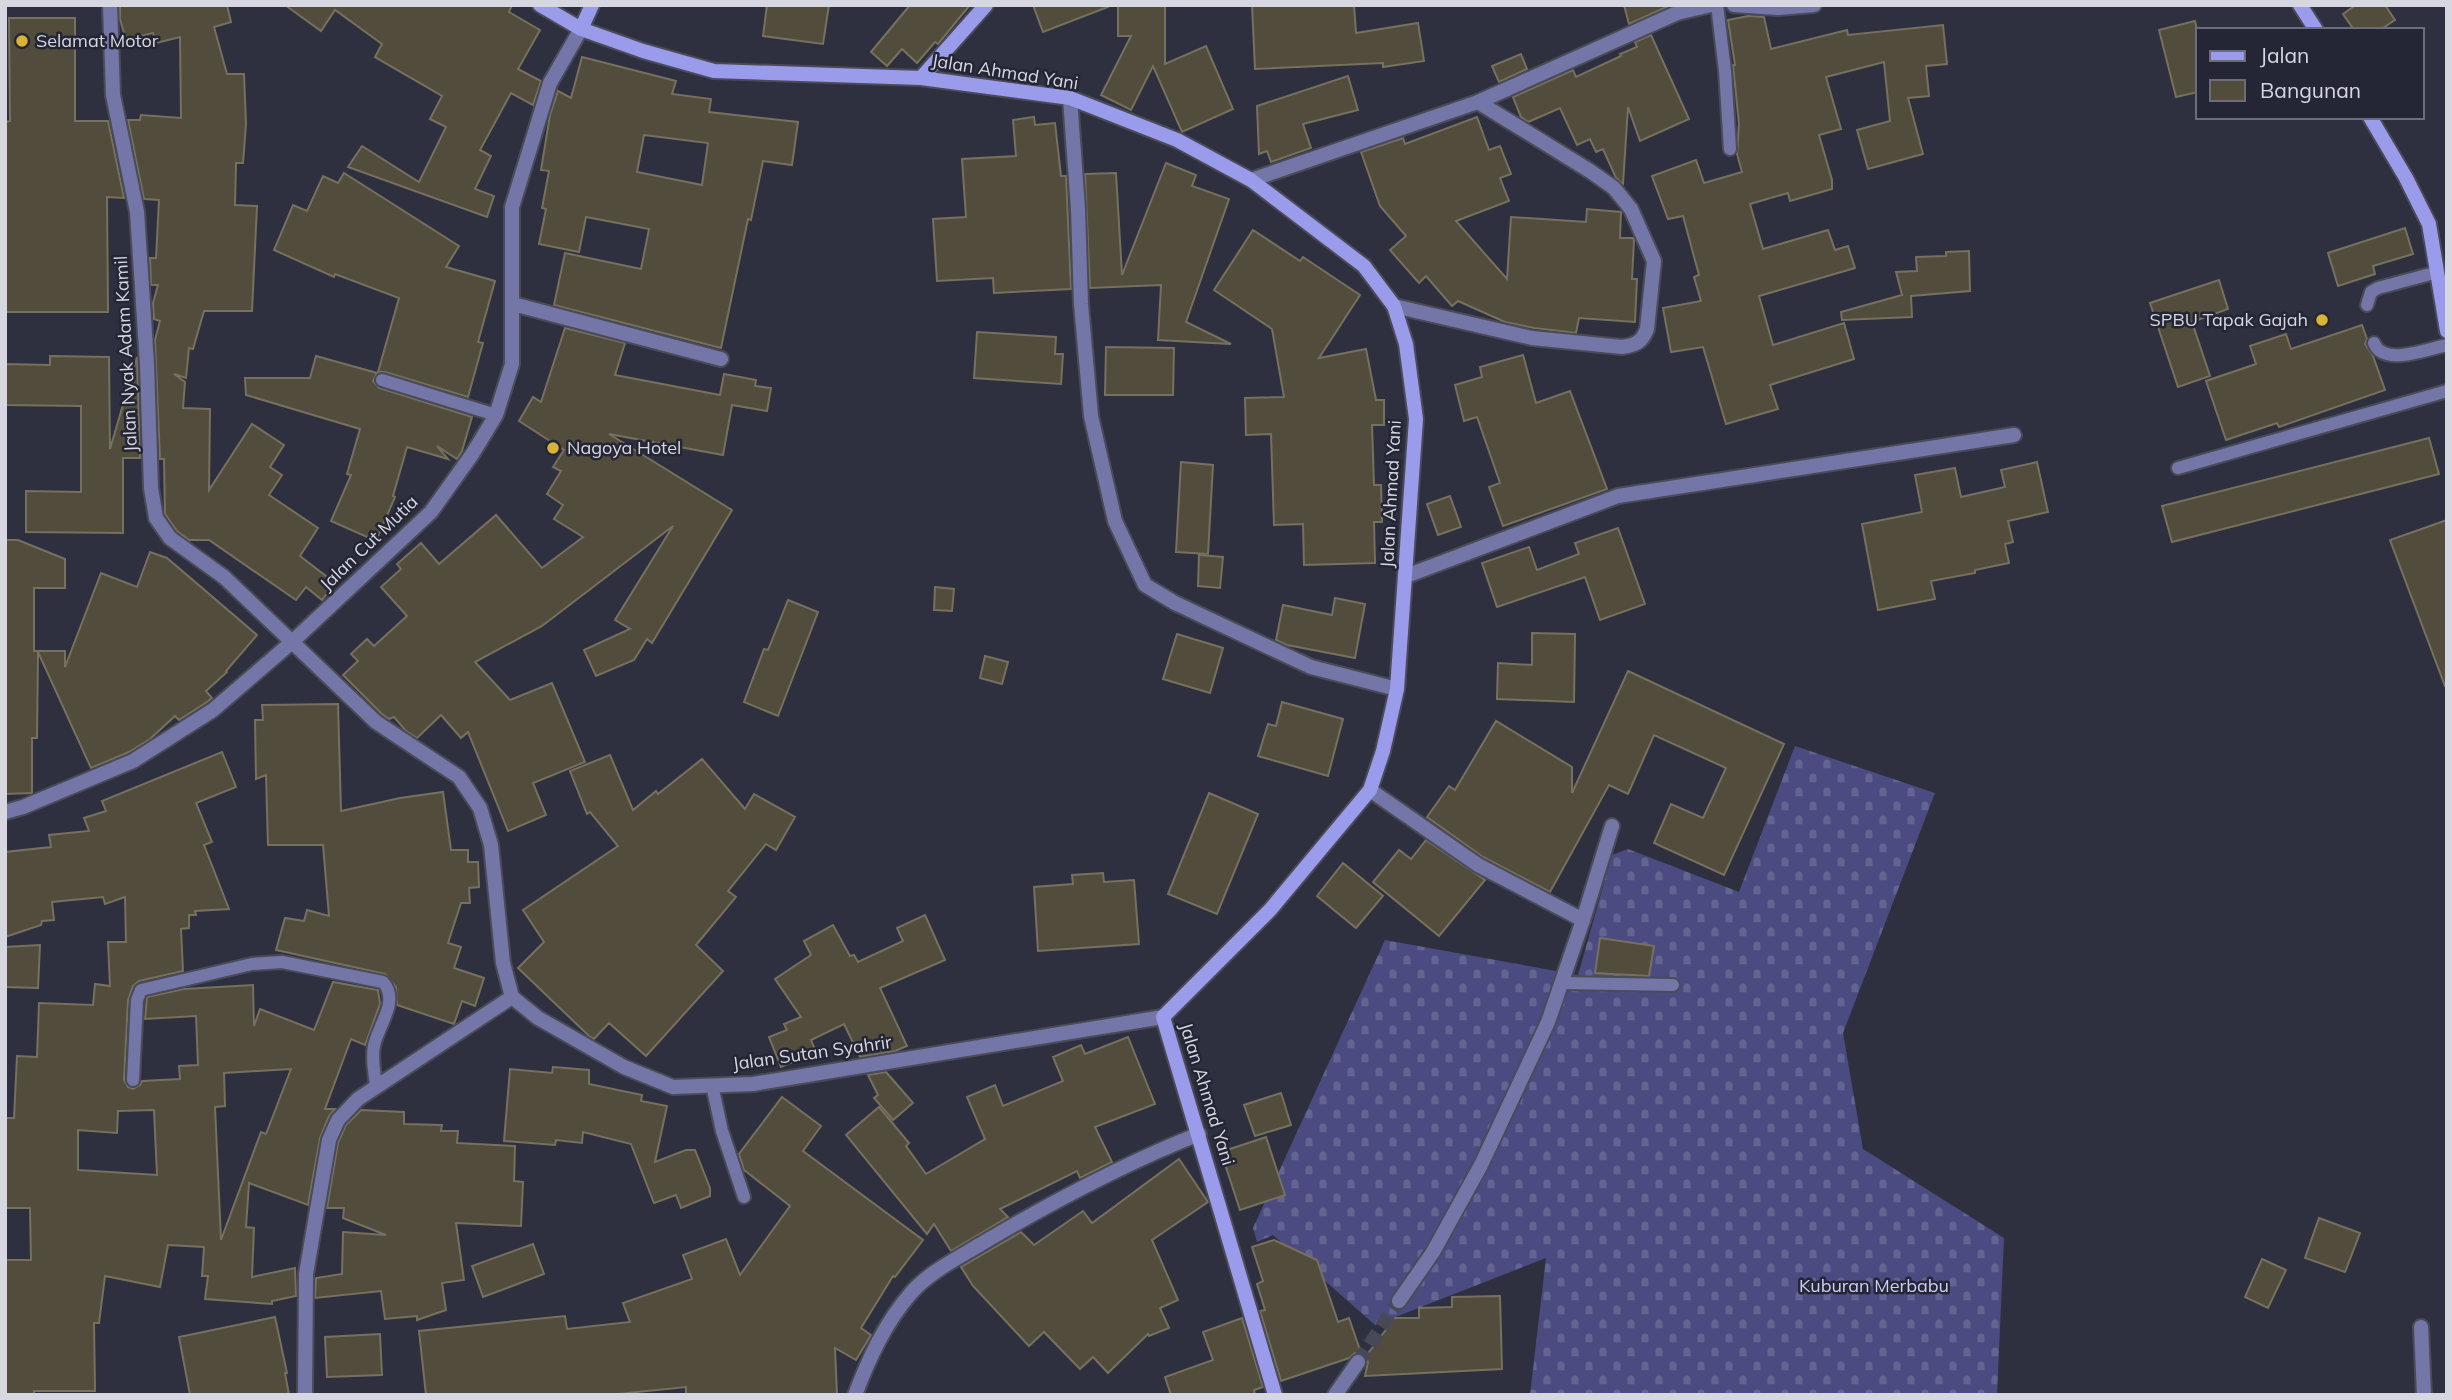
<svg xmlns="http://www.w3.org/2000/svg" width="2452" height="1400" font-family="Mulish,sans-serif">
  <defs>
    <pattern id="cemetery-stones" width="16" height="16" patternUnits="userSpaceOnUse" patternTransform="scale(1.75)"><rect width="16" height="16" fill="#4b4b82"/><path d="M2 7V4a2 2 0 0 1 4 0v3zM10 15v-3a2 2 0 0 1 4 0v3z" fill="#646493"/></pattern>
  </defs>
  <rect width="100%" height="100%" fill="#2f303f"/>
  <path fill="url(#cemetery-stones)" d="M1795,746L1935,793L1843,1033L1863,1149L2004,1238L1997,1395H1530L1546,1258L1375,1325L1273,1235L1257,1242L1253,1228L1385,940L1578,975L1612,855L1628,849L1739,892Z"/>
  <g fill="#514c3c" stroke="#76705e" stroke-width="2" fill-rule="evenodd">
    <path d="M120,5H227L231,22L214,27L227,74H244L246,124L243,163H236L235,205L257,206L252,311H204L193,349L189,348L186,378L174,374L185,382L183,408L210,409L209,490L252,424L284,445L270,467L282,475L269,495L318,528L300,556L335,583L322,600L306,587L296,600L209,540H189L177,531L165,514L164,459H160L155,340L160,321L154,319L153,303L158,285H151L150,258H156L159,200L144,199L128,120H140L141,115L181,118L180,37L156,43L153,33L126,40L120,19Z"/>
    <path d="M285,5H512L509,12L540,30L518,69L541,81L533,105L511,93L480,150L491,156L475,189L494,196L487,217L348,167L362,146L419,182L446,127L430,119L442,96L375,57L382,44L335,10L321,31Z"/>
    <path d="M767,5H829L823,44L763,36Z"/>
    <path d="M910,5H970L938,44L935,42L917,63L902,49L887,66L871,52Z"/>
    <path d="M1033,5H1107L1108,7L1043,32Z"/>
    <path d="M1118,5H1165V64L1206,46L1233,109L1182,132L1153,66L1131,110L1101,95L1131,36H1118Z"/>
    <path d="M1252,5H1354L1356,33L1418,23L1424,61L1383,67V63L1255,69Z"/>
    <path d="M1624,5H1671L1629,24Z"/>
    <path d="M2356,5H2385L2395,20L2380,30H2354L2343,14Z"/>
    <path d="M1748,16L1764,17L1771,49L1847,30L1848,35L1943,25L1947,64L1926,66L1929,96L1908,98L1923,154L1868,169L1857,130L1890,121L1884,62L1826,77L1841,129L1819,135L1832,180V189L1790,201L1788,193L1750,204L1763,249L1828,230L1835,250L1848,246L1855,268L1759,296L1773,345L1844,323L1854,359L1770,385L1778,409L1726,424L1703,347L1671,352L1663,308L1701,301L1694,277L1699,275L1683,216L1668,219L1652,176L1696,160L1704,183L1742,172L1737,154L1739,124L1733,65H1735L1728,20Z"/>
    <path d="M9,18H75V121H108L124,198L107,197L108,312H5V122L10,121Z"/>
    <path d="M2195,21L2198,34V92L2176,97L2159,30Z"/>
    <path d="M1651,35L1689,119L1640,141L1628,107L1623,184L1616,178L1603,149L1596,152L1590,139L1577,145L1560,108L1528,122L1521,117L1513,97L1573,70L1576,77L1621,56L1620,54L1637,47L1635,42Z"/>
    <path d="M1521,54L1527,69L1499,82L1492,66Z"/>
    <path d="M582,57L676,81L672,94L711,99L709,112L798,122L792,165L763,161L751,220L748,219L721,348L554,305L565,253L641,269L649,229L586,217L579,252L539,244L546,209L542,208L549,171L541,170L550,115L558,91L571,98ZM644,135L708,143L702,185L637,172Z"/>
    <path d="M1348,76L1358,110L1303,124L1311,148L1271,162L1267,151L1259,154L1257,106Z"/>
    <path d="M1034,117L1035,125L1055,123L1061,176H1066L1071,289L994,293L993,278L937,281L933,219L966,217L962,159L1016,156L1013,120Z"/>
    <path d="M1477,117L1489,150L1500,146L1511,174L1500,178L1509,201L1456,221L1507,279L1511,217L1586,222L1587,209L1621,212L1620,238H1633L1634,240L1632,279H1637L1635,322L1579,318L1576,333L1534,328L1505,322L1458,301L1452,306L1426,276L1419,283L1390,250L1406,236L1380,206L1361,152L1403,138L1405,144Z"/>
    <path d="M1166,163L1196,175L1192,186L1229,199L1186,322L1231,344L1158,340L1161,285L1090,288L1085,174L1116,173L1122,275Z"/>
    <path d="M344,173L459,246L446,267L495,281L478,342L483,343L468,397L385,372H378L399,298L335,274L334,277L274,250L293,205L307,211L323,176L338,183Z"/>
    <path d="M2405,228L2413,254L2373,266L2375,274L2338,286L2328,253Z"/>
    <path d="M1253,230L1300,261L1303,257L1360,295L1319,358L1366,349L1376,400H1384V425H1372L1374,485H1381L1382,522H1374L1375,563L1304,565L1303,524L1274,525L1271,434L1246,435L1245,398L1284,397L1272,329L1214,290Z"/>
    <path d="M1969,251L1970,291L1911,296L1912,317L1842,320L1841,312L1902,295L1896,272L1917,271L1916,257L1946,256V252Z"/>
    <path d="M2219,280L2228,309L2192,322L2210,376L2178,387L2150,303Z"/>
    <path d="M2362,325L2367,339L2365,344L2373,356L2385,390L2279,427L2277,423L2226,440L2206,381L2256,364L2250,346L2286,334L2291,349Z"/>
    <path d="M565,328L625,343L615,375L720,395L724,374L756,380L755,386L771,388L767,411L732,405L723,455L609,434L732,510L652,643L647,639L634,660L596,676L584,650L630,629L615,620L673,526L542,626L475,662L510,700L552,683L585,762L533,783L546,815L508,831L468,732L461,738L441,715L417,738L406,731L394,717L389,719L382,714L343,675L358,661L351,654L367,639L374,646L407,616L381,587L401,569L397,564L421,543L439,564L496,515L542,568L583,537L554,519L563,505L547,494L561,471L553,467L564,450L519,421L533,397L541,402Z"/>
    <path d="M977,332L1056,337L1055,354H1063L1061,384L974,378Z"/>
    <path d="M1106,347L1174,348L1173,395H1105Z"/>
    <path d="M1523,355L1536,403L1570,391L1607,489L1503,526L1489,487L1500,483L1477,417L1464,421L1455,385L1482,377L1480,367Z"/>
    <path d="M50,356L109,357L110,449L137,357L140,458H123V533L26,532V491L81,492V406L5,405V364L50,365Z"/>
    <path d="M316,356L377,373L373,381L379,388L472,417L462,451L457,459L437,446L448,459L407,447L393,496L395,497L376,541L331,521L351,475L347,474L360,429L246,395L245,378H310Z"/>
    <path d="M2429,438L2439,474L2172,542L2162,506Z"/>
    <path d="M1181,462L1213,465L1208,554L1176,552Z"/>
    <path d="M2037,462L2048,512L2008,521L2013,542L2005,544L2009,563L1975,570V573L1931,581L1935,599L1878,610L1862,524L1922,512L1915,475L1955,468L1961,497L2005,487L2001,470Z"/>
    <path d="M1450,496L1461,527L1438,535L1427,504Z"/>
    <path d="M2447,520V686H2445L2390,540Z"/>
    <path d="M1618,528L1645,604L1600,620L1585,577L1497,607L1482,563L1529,547L1537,570L1579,554L1575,543Z"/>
    <path d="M5,540H18L65,559V588H34V651H65V667L101,573L137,587L150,552L167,558L257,635L226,671L227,672L206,691L212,698L207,702L179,720L175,716L150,739L129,752L91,768L38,652L37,738H32V793L5,794Z"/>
    <path d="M1199,555L1223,557L1220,588L1198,586Z"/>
    <path d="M935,587L954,589L952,611L934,610Z"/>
    <path d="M1335,598L1365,604L1355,658L1287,645L1276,640L1283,605L1332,615Z"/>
    <path d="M788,600L818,612L778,716L744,702L764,649L768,650Z"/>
    <path d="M1532,633L1575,634L1574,702L1497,699L1498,663L1532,665Z"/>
    <path d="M1177,634L1223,648L1210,693L1163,679Z"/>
    <path d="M985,656L1008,662L1002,684L980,678Z"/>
    <path d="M1628,671L1784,744L1724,875L1654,843L1671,804L1703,818L1726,768L1654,735L1628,794L1609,785L1550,892L1483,857L1427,817L1449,786L1455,790L1496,721L1572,767V793Z"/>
    <path d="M1282,702L1343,719L1328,776L1258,756L1268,724L1276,726Z"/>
    <path d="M338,704L341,811L400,798L443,792L451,850H468V862H478L479,887L469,888L470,903H461L448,943L461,947L454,968L484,978L475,1006L462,1001L454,1024L397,1005L396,987L385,974L276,950L285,918L304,921L307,910L329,916L323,845H268L266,775L256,779L255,720H263L262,705Z"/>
    <path d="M222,752L236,787L196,803L212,842L204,845L229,909L195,911L196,915H189V928L181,929L183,971L139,981L133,986L128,1000L124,1080L128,1087L133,1089L140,1085L142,1081L180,1079L179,1066L198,1065L196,1016L145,1019L147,997L184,989L253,985L254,1026L260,1009L314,1030L333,982L378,990L380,1004L365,1045L351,1039L325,1109H335L329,1116L320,1138L308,1205L249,1183L246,1227L254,1228L252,1277L295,1268L296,1296L272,1301V1304L205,1299L208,1276H202L204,1247L168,1245L160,1287L105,1276L99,1323H94L95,1391H34V1395H5V1260H31L30,1208H5V1118H14L17,1056L37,1057L39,1003L93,1005L95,984L110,986L108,942H126L125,897L105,904L103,897L52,902L54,920L42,921L41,925L5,937V852L51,847L49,835L89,831L84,818L106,811L102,801ZM291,1069L266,1134L261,1132L221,1240L215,1107L225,1106L224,1073ZM154,1110L157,1175L78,1170V1130L117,1133L118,1111Z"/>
    <path d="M610,755L633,810L656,791L658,794L702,759L745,809L754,794L795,817L776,850L766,844L728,891L736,897L696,945L723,971L646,1056L609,1023L594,1039L589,1036L518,968L544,942L523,910L618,846L590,812L587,814L570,771Z"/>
    <path d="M1209,793L1258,814L1217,914L1168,894Z"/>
    <path d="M1426,840L1485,880L1439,936L1373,882L1399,850L1411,859Z"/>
    <path d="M1343,863L1383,896L1356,928L1317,896Z"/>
    <path d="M1103,873L1104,882L1134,880L1139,944L1038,951L1034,887L1073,884L1072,875Z"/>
    <path d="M925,915L945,960L880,988L907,1046L895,1051L860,1057L844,1024L811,1040L816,1052L781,1067L769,1037L787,1030L784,1024L801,1017L775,979L811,955L804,941L833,925L850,956L854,955L858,962L903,941L897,928Z"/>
    <path d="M1600,938L1654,946L1649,976L1595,973Z"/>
    <path d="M40,945L38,988L5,987V947Z"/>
    <path d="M1128,1037L1155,1104L1095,1127L1112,1162L1080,1178L1077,1171L1000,1209L1008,1217L951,1251L934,1224L927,1234L846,1135L879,1107L909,1143L906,1146L926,1174L985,1139L967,1097L995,1085L1003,1106L1063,1081L1053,1057L1081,1045L1085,1054Z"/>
    <path d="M553,1067L589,1070V1084L642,1095L641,1101L667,1106L655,1162L686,1150H695L710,1188V1196L681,1208L676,1195L654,1203L631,1144L583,1132L582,1143L556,1140L555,1145L504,1141L510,1069L552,1073Z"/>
    <path d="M886,1072L913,1103L893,1120L874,1098L878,1095L868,1075Z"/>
    <path d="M1281,1093L1291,1125L1255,1136L1244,1105Z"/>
    <path d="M782,1097L821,1126L803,1151L923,1240L895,1277L893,1276L861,1328L871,1335L856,1360L835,1348L837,1395H686V1387L608,1395H426L419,1331L565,1316L567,1329L630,1322L623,1303L692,1279L683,1255L726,1239L740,1275L790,1206L744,1170L739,1154Z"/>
    <path d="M361,1110L404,1112V1124L442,1125L441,1131H458L457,1143L515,1146L514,1181L523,1182L521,1226L456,1223L464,1280L442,1283L446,1310L417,1320V1316L385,1319L381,1291L315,1298L316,1278L342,1274L343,1232L386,1235L343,1218L344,1208H327L338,1143L346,1125Z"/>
    <path d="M1266,1137L1285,1195L1240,1210L1221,1152Z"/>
    <path d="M1179,1159L1208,1202L1152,1240L1178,1300L1160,1308L1169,1328L1149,1336L1148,1334L1108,1373L1093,1357L1080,1369L1044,1332L1029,1346L973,1286L961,1267L1021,1232L1034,1245L1083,1211L1092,1223Z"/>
    <path d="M2319,1218L2360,1233L2345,1272L2305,1258Z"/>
    <path d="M1274,1240L1317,1260L1338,1322L1349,1318L1361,1353H1355L1349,1358L1281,1381L1260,1311L1265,1310L1257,1284L1263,1281L1252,1247Z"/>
    <path d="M533,1244L544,1274L483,1297L472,1266Z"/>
    <path d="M2262,1259L2286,1270L2268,1308L2245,1297Z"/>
    <path d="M1500,1296L1502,1369L1365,1376L1368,1362L1366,1356L1395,1318H1419V1308L1452,1307V1297Z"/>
    <path d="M275,1317L287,1373H285L289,1395H190L179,1337Z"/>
    <path d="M1242,1318L1263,1387L1254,1390L1255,1395H1171L1165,1377L1213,1360L1203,1332Z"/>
    <path d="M380,1334L382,1375L327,1377L325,1337Z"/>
  </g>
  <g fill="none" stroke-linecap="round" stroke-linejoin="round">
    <path stroke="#484957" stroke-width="14" stroke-dasharray="14 7" stroke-linecap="butt" d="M1358,1362L1399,1301"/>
    <defs>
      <g id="lane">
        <path d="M1717,5L1725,71L1730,149"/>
        <path d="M2367,305L2371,292L2378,288L2438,272"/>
        <path d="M2374,343C2383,367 2427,349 2447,345"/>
        <path d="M382,380L496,415"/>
        <path d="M2178,468L2447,391"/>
        <path d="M1562,983L1673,985"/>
        <path d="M133,1080L137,1000L141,990L252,964L282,962L383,982C400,1001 378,1025 374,1046C371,1060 375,1073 376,1087"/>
        <path d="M712,1085L722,1131L744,1197"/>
      </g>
      <g id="street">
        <path d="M110,5L113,95L137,212L147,364L151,488L156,518L170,538L224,577L376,722L459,777L480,808L491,845L503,963L512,997L538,1018L624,1067L673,1087L753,1084L1163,1017"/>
        <path d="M1734,5L1778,8L1814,5"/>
        <path d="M1070,98L1078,209L1081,304L1091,416L1115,521L1145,585L1175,603L1311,667L1397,689"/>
        <path d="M1251,180L1478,102L1677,13L1711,5"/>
        <path d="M513,304L721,359"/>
        <path d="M1394,306L1532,338L1622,347C1636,345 1642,342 1647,329L1654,261L1631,209L1614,188L1590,171L1478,102"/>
        <path d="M1406,576L1618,496L2014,435"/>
        <path d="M1370,790L1478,865L1583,920"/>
        <path d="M5,812L23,807L133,761L213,710L292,642L431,512L473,453L496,415L512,364V207L550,83L581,29"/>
        <path d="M1399,1301L1433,1252L1481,1165L1548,1022L1583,920L1612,826"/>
        <path d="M2421,1327L2424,1395"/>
        <path d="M305,1395L306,1274L329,1140L338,1120L358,1099L512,997"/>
        <path d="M855,1395C869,1358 885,1323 911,1293C929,1272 958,1258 981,1244C1052,1202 1123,1164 1199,1134"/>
        <path d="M1335,1395L1358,1362"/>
      </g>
      <g id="secondary">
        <path d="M540,5L581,29L643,51L714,71L921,78L1070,98L1177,140L1251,180L1364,266L1394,306L1406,344L1416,419L1397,689L1383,751L1370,790L1270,910L1163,1017L1275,1395"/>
        <path d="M2300,5L2316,30"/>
        <path d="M581,29L592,5"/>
        <path d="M921,78L986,5"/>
        <path d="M2370,117L2406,178L2429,224L2447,331"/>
      </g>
    </defs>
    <use href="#lane" stroke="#4a4b59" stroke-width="16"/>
    <use href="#street" stroke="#4a4b59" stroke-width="18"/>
    <use href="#secondary" stroke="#4a4b59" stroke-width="18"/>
    <use href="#lane" stroke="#7476a7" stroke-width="12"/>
    <use href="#street" stroke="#7476a7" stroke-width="14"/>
    <use href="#secondary" stroke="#9a9bea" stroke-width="14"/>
  </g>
  <g fill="#d7b434" stroke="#252635" stroke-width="2.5">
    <circle cx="22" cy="41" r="7"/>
    <circle cx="2322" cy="320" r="7"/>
    <circle cx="553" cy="448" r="7"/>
  </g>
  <g text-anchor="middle" stroke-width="5" stroke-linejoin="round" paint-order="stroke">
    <g font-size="18" fill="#d7d7e1" stroke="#252635" text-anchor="start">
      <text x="36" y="47">Selamat Motor</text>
      <text x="2308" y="326" text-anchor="end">SPBU Tapak Gajah</text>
      <text x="567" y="454">Nagoya Hotel</text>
    </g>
    <g font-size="18" fill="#d7d7e1" stroke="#252635">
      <text transform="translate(1005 72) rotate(9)" y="6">Jalan Ahmad Yani</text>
      <text transform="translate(126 354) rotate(-93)" y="6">Jalan Nyak Adam Kamil</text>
      <text transform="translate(1391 494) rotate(-87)" y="6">Jalan Ahmad Yani</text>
      <text transform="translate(369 543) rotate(-44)" y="6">Jalan Cut Mutia</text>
      <text transform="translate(812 1053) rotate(-8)" y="6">Jalan Sutan Syahrir</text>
      <text transform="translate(1207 1094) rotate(73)" y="6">Jalan Ahmad Yani</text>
    </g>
    <g font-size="18" fill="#cccff6" stroke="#252635">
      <text x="1874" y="1292">Kuburan Merbabu</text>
    </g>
  </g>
  <rect width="2452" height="1400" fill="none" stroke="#d7d7e1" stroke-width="14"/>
  <rect x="2196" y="28" width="228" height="91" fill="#252635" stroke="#6c6d7a" stroke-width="2"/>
  <rect x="2210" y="51" width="35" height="10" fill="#9a9bea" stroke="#6c6d7a" stroke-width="2"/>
  <text x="2260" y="63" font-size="21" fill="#d7d7e1">Jalan</text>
  <rect x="2210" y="80" width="35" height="21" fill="#514c3c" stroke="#6c6d7a" stroke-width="2"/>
  <text x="2260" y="98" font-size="21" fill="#d7d7e1">Bangunan</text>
</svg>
